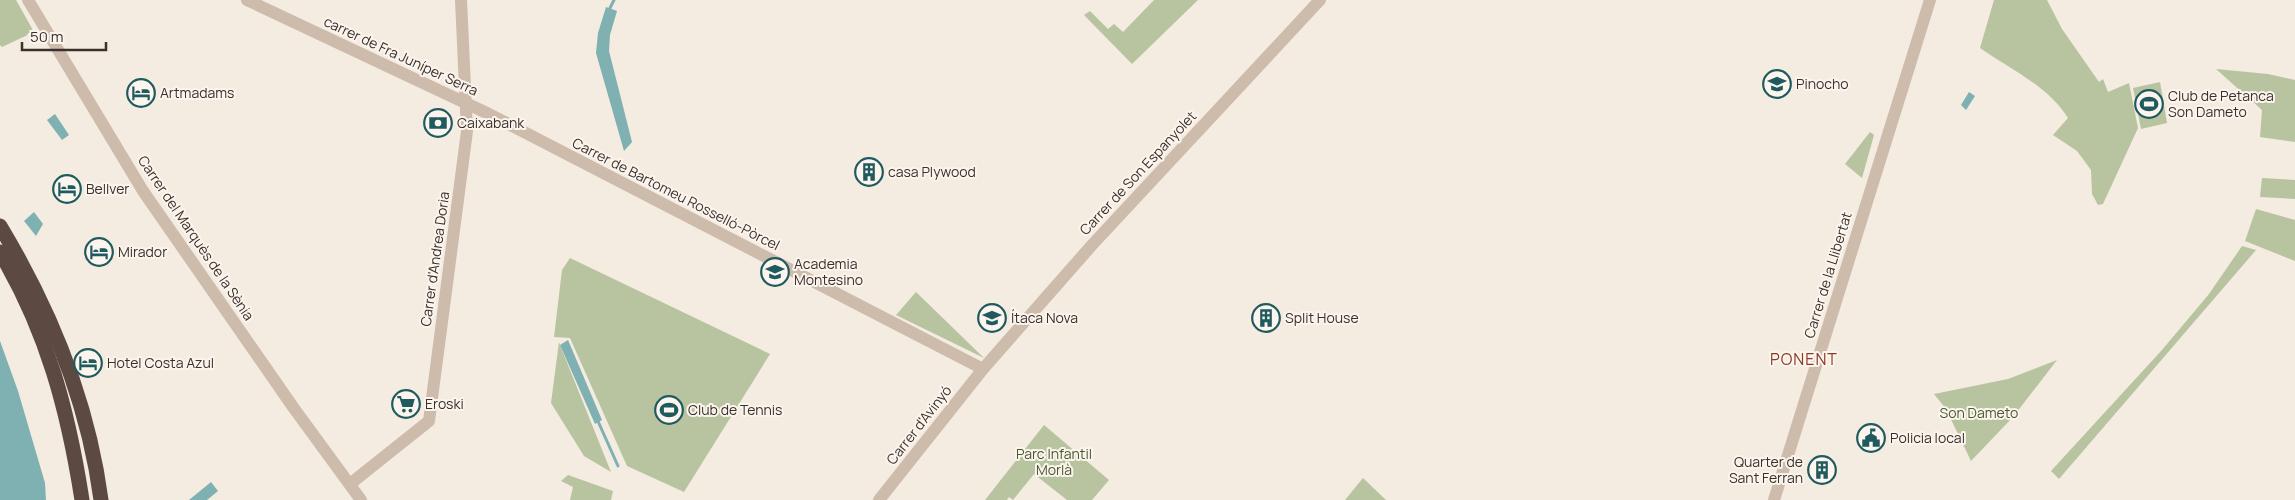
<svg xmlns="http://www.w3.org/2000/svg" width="2295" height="500" font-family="Manrope,sans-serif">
  <rect width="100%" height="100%" fill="#f4ebe1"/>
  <g fill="#b8c4a0">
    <path d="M0,0H16L34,32L2,47L0,45Z"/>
    <path d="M1154,0H1198L1132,64L1084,15L1090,11L1108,29L1114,24L1123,32Z"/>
    <path d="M1994,0H2047L2062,29L2099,82L2103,79L2108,92L2129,83L2138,128L2103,204L2098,205L2092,194L2091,170L2077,151L2053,135L2068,118C2047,85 2011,70 1980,48Z"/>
    <path d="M2216,69L2268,74L2295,80V142L2260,137L2262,110Z"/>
    <path d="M2160,82L2167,123L2141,129L2133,88Z"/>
    <path d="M1870,132L1874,135L1862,178L1845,164Z"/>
    <path d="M2262,178L2295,180V199L2260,197Z"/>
    <path d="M2256,209L2295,220V261L2245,241Z"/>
    <path d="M2242,246L2256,250L2059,479L2051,471L2162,350L2209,294Z"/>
    <path d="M570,258L770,354L684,492L627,466L570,338L554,337L562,270Z"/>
    <path d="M916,292L984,358L896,315Z"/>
    <path d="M559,342L560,345L611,472L584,456L551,403Z"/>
    <path d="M2057,360L2013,417L1971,461L1946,409L1934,394L2008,379Z"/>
    <path d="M1044,425L1109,480L1092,500H1067L1034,474L1013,500L1009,497L1007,500H985Z"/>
    <path d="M568,475L613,491L611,500H570L573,487L561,481Z"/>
    <path d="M1363,478L1386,500H1345Z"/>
  </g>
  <g fill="#7fb0b2">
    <path d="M606,7L617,11L610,35L609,51L632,142L624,151L596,53L598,33Z"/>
    <path d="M1969,92L1975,96L1966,110L1961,105Z"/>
    <path d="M55,114L69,135L62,140L47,120Z"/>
    <path d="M34,212L43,224L36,236L24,221Z"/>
    <path d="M568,340L602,420L595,424L560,345Z"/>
    <path d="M0,341L18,391L45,483L46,500H0Z"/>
    <path d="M211,482L218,491L207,500H189Z"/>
  </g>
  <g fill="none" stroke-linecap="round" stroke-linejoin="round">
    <g stroke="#7fb0b2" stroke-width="3">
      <path d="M609,10L614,0"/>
      <path d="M597,419L618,466"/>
    </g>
    <g stroke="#cdbbac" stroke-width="12">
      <path d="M28,0L143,191L293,407L361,500"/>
      <path d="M247,0L489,114L983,369"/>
      <path d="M350,484L429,421L467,131L461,0"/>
      <path d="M879,500L983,369L1092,245L1320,0"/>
      <path d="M1774,500L1930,0"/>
    </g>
    <g stroke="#5c4a42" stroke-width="15">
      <path d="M0,226C51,311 88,401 101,500"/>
      <path d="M0,252C47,331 68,410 82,500"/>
    </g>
  </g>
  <defs>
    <symbol id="school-ring" viewBox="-11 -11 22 22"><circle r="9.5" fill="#fbf5ee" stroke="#1f5a5e" stroke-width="1.5"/><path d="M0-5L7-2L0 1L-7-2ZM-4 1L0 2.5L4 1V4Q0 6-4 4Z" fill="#1f5a5e"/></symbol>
    <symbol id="hotel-ring" viewBox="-11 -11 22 22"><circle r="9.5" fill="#fbf5ee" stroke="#1f5a5e" stroke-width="1.5"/><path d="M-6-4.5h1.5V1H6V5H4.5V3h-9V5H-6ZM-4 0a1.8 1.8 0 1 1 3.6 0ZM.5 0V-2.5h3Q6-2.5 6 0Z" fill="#1f5a5e"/></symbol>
    <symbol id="stadium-ring" viewBox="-11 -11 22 22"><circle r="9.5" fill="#fbf5ee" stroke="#1f5a5e" stroke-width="1.5"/><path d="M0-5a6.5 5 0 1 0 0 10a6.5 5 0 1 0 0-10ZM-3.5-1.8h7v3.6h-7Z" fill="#1f5a5e"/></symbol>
    <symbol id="bank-ring" viewBox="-11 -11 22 22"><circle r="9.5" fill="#fbf5ee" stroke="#1f5a5e" stroke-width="1.5"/><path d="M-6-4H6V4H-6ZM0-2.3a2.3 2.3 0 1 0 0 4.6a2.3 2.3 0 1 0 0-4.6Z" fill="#1f5a5e"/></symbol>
    <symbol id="building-ring" viewBox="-11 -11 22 22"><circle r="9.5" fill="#fbf5ee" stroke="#1f5a5e" stroke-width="1.5"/><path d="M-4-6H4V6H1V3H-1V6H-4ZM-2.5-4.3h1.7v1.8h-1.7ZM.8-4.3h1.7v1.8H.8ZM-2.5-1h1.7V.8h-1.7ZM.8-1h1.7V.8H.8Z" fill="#1f5a5e"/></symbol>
    <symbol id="university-ring" viewBox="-11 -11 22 22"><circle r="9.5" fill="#fbf5ee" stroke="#1f5a5e" stroke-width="1.5"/><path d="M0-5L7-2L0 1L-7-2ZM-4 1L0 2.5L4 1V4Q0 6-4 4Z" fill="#1f5a5e"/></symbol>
    <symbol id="supermarket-ring" viewBox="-11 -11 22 22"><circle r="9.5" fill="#fbf5ee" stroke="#1f5a5e" stroke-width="1.5"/><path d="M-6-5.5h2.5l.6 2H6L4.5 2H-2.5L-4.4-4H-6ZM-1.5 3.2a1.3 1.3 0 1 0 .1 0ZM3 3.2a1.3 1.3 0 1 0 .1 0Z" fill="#1f5a5e"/></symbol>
    <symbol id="civic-ring" viewBox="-11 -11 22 22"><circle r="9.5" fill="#fbf5ee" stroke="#1f5a5e" stroke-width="1.5"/><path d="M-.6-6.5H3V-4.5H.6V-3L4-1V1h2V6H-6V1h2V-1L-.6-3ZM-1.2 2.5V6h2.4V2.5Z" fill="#1f5a5e"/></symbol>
  </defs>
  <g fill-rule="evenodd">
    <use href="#school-ring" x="1761" y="68" width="32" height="32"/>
    <use href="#hotel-ring" x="125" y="77" width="32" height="32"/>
    <use href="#stadium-ring" x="2133" y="88" width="32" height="32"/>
    <use href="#bank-ring" x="422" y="107" width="32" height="32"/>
    <use href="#building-ring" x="853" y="156" width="32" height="32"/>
    <use href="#hotel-ring" x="51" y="173" width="32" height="32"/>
    <use href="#hotel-ring" x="83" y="236" width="32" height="32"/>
    <use href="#university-ring" x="759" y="256" width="32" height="32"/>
    <use href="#school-ring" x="976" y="302" width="32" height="32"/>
    <use href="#building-ring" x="1250" y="302" width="32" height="32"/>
    <use href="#hotel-ring" x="72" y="347" width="32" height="32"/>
    <use href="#supermarket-ring" x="390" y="388" width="32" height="32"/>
    <use href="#stadium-ring" x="653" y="394" width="32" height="32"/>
    <use href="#civic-ring" x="1855" y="422" width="32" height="32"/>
    <use href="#building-ring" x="1806" y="454" width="32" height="32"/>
  </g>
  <g text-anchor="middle" stroke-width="4" stroke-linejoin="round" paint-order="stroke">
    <g font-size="14" fill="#3b302b" stroke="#fbf5ee">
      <text transform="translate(401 56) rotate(25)" y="5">carrer de Fra Juníper Serra</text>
      <text transform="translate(1138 173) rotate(-47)" y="5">Carrer de Son Espanyolet</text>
      <text transform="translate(676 194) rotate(27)" y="5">Carrer de Bartomeu Rosselló-Pòrcel</text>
      <text transform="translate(196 238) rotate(56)" y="5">Carrer del Marquès de la Sènia</text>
      <text transform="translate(435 259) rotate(-82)" y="5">Carrer d'Andrea Doria</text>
      <text transform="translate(1828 275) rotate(-73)" y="5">Carrer de la Llibertat</text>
      <text transform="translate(919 425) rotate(-52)" y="5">Carrer d'Avinyó</text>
    </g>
    <g font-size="14" fill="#3b302b" stroke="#fbf5ee" text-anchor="start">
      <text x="1796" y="89">Pinocho</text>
      <text x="160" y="98">Artmadams</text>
      <text x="2168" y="101">Club de Petanca<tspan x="2168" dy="16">Son Dameto</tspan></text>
      <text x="457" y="128">Caixabank</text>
      <text x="888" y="177">casa Plywood</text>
      <text x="86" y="194">Bellver</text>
      <text x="118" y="257">Mirador</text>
      <text x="794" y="269">Academia<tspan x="794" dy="16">Montesino</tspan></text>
      <text x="1011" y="323">Ítaca Nova</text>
      <text x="1285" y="323">Split House</text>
      <text x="107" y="368">Hotel Costa Azul</text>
      <text x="425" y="409">Eroski</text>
      <text x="688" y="415">Club de Tennis</text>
      <text x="1890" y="443">Policia local</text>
      <text x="1803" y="467" text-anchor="end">Quarter de<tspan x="1803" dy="16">Sant Ferran</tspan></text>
    </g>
    <g font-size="14" fill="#4a5a2e" stroke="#fbf5ee">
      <text x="1979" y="418">Son Dameto</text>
      <text x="1054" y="459">Parc Infantil<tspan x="1054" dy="16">Morlà</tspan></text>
    </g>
    <g font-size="16" letter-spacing="1" fill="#8c3b22" stroke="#fbf5ee">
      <text x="1804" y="365">PONENT</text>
    </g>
  </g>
  <path d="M22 42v8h84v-8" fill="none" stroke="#3b302b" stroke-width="2.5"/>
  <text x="30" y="42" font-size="15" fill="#3b302b" stroke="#fbf5ee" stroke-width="4" paint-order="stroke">50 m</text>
</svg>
